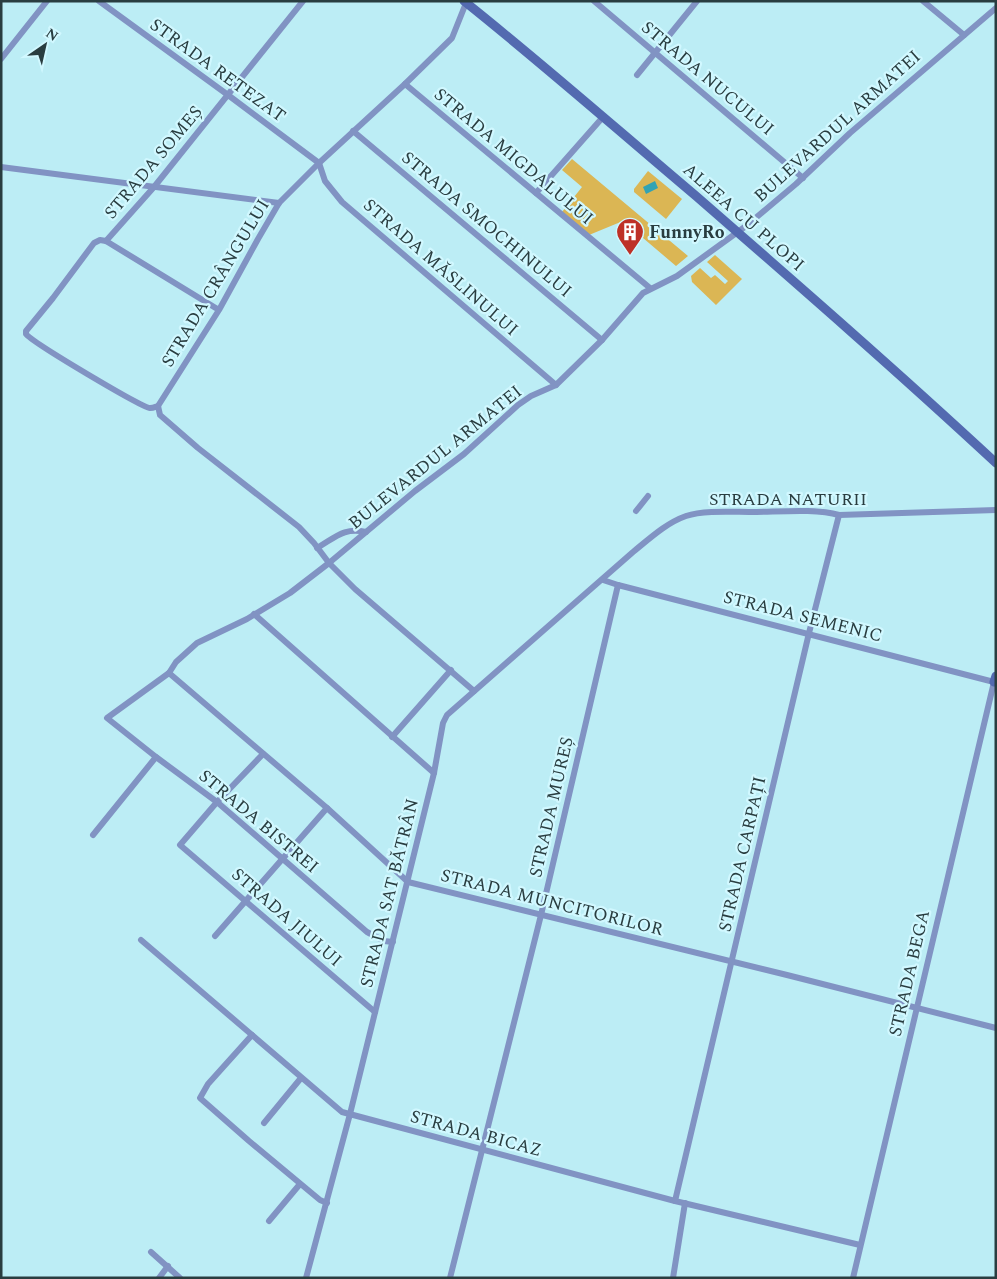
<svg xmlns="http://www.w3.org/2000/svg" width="997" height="1279" font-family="Spectral,serif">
  <rect width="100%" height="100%" fill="#bcedf5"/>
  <g fill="#dbb654">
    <path d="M572,159L688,256L676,266L623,221L589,235L562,212L582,187L562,170Z"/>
    <path d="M648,171L682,199L666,219L634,192V189Z"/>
    <path d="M715,255L742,279L716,305L692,282L691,276L700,268L711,278L715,275L725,284L728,281L707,262Z"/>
  </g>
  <path fill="#32a3b3" d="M655,181L658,188L646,194L643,187Z"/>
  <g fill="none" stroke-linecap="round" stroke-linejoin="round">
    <g stroke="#8193c3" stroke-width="6">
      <path d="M99,1L228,95L319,163"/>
      <path d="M594,1L803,178"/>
      <path d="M923,1L964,35"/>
      <path d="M1,59L47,1"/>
      <path d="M637,75L697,1"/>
      <path d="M405,84L650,288"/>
      <path d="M353,131L602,340"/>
      <path d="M319,163L325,181L342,202L556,385"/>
      <path d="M1,167L279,203"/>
      <path d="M536,193L603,117"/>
      <path d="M106,241L154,187L303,1"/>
      <path d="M219,310L106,241L100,240L94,243L53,298L26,331V334C33,343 141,407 150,408C153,408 155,407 158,406L219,310L258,239L279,203L319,163L405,84L452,38L466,3"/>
      <path d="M158,406L160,415L198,448L299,527L314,543L329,563L355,589L474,691"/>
      <path d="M636,511L648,496"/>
      <path d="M317,548C336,537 344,527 366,532"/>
      <path d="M603,580L618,585L994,682L853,1278"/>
      <path d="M254,614L434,773"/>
      <path d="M169,673L327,808L408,882L787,975L996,1028"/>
      <path d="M392,737L451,670"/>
      <path d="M263,754L217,802L180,845L375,1012"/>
      <path d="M93,835L156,757"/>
      <path d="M215,936L327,808"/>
      <path d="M141,940L342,1112L675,1201L860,1245"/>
      <path d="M393,942L384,941L367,932L217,802L156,757L107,718L169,673L176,662L197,643L247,619L290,593L329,563L415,491L464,454L518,405L531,396L556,385L602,340L643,293L677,276L746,226L796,184L850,133L996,8"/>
      <path d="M252,1035L208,1084L200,1098L249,1141L320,1200L327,1203"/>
      <path d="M264,1123L301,1078"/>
      <path d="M675,1201L809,633L839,515"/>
      <path d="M269,1221L300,1184"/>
      <path d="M151,1252L180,1278"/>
      <path d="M159,1278L168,1266"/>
      <path d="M306,1278L350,1114L434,773L443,723L447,715L633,552C649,539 666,523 686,516C704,510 732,512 751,512C777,512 815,508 839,515L996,510"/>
      <path d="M450,1278L541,915L618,585"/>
      <path d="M673,1278L685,1203"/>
    </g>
    <g stroke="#536ab0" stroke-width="9">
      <path d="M464,1C543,64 619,131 696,196C797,284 898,372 996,463"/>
      <path d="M996,676L994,682H996"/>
    </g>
  </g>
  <defs>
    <symbol id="building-pin" viewBox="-11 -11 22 30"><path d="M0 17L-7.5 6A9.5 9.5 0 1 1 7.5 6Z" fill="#be3127" stroke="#d1f8ff"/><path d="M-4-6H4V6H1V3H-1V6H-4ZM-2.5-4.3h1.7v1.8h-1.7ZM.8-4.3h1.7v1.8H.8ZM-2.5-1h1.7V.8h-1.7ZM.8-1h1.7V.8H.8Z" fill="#fff"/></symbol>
  </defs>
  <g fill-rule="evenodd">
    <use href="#building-pin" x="614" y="216" width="32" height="43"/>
  </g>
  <g text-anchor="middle" stroke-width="4.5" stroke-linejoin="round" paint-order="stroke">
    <g font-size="18" fill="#293d40" stroke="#d1f8ff">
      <text transform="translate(218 70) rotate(36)" y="6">STRADA RETEZAT</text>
      <text transform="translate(708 78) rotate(40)" y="6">STRADA NUCULUI</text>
      <text transform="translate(837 126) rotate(-42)" y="6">BULEVARDUL ARMATEI</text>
      <text transform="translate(514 156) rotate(40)" y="6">STRADA MIGDALULUI</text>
      <text transform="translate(153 162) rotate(-50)" y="6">STRADA SOMEȘ</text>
      <text transform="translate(744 217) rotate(41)" y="6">ALEEA CU PLOPI</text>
      <text transform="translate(487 224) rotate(40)" y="6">STRADA SMOCHINULUI</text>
      <text transform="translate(441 267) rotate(41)" y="6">STRADA MĂSLINULUI</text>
      <text transform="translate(215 283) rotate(-59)" y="6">STRADA CRÂNGULUI</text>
      <text transform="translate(435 457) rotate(-39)" y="6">BULEVARDUL ARMATEI</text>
      <text x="788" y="505">STRADA NATURII</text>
      <text transform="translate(803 616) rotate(14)" y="6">STRADA SEMENIC</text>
      <text transform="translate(551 807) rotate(-77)" y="6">STRADA MUREȘ</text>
      <text transform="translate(259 821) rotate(40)" y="6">STRADA BISTREI</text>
      <text transform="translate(742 854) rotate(-77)" y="6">STRADA CARPAȚI</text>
      <text transform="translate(389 893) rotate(-76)" y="6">STRADA SAT BĂTRÂN</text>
      <text transform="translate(552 902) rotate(14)" y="6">STRADA MUNCITORILOR</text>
      <text transform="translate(287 917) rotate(41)" y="6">STRADA JIULUI</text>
      <text transform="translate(909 973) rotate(-77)" y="6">STRADA BEGA</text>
      <text transform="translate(476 1133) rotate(15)" y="6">STRADA BICAZ</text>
    </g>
    <g font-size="18" font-weight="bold" fill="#293d40" stroke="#d1f8ff" text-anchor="start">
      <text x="649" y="238">FunnyRo</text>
    </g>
  </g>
  <rect width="997" height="1279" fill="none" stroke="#293d40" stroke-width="5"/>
  <g transform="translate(45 45) rotate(34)" stroke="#d1f8ff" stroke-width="4" paint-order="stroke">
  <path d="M0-4L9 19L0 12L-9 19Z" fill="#293d40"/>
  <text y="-8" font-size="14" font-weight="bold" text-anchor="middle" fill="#293d40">N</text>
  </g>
</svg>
